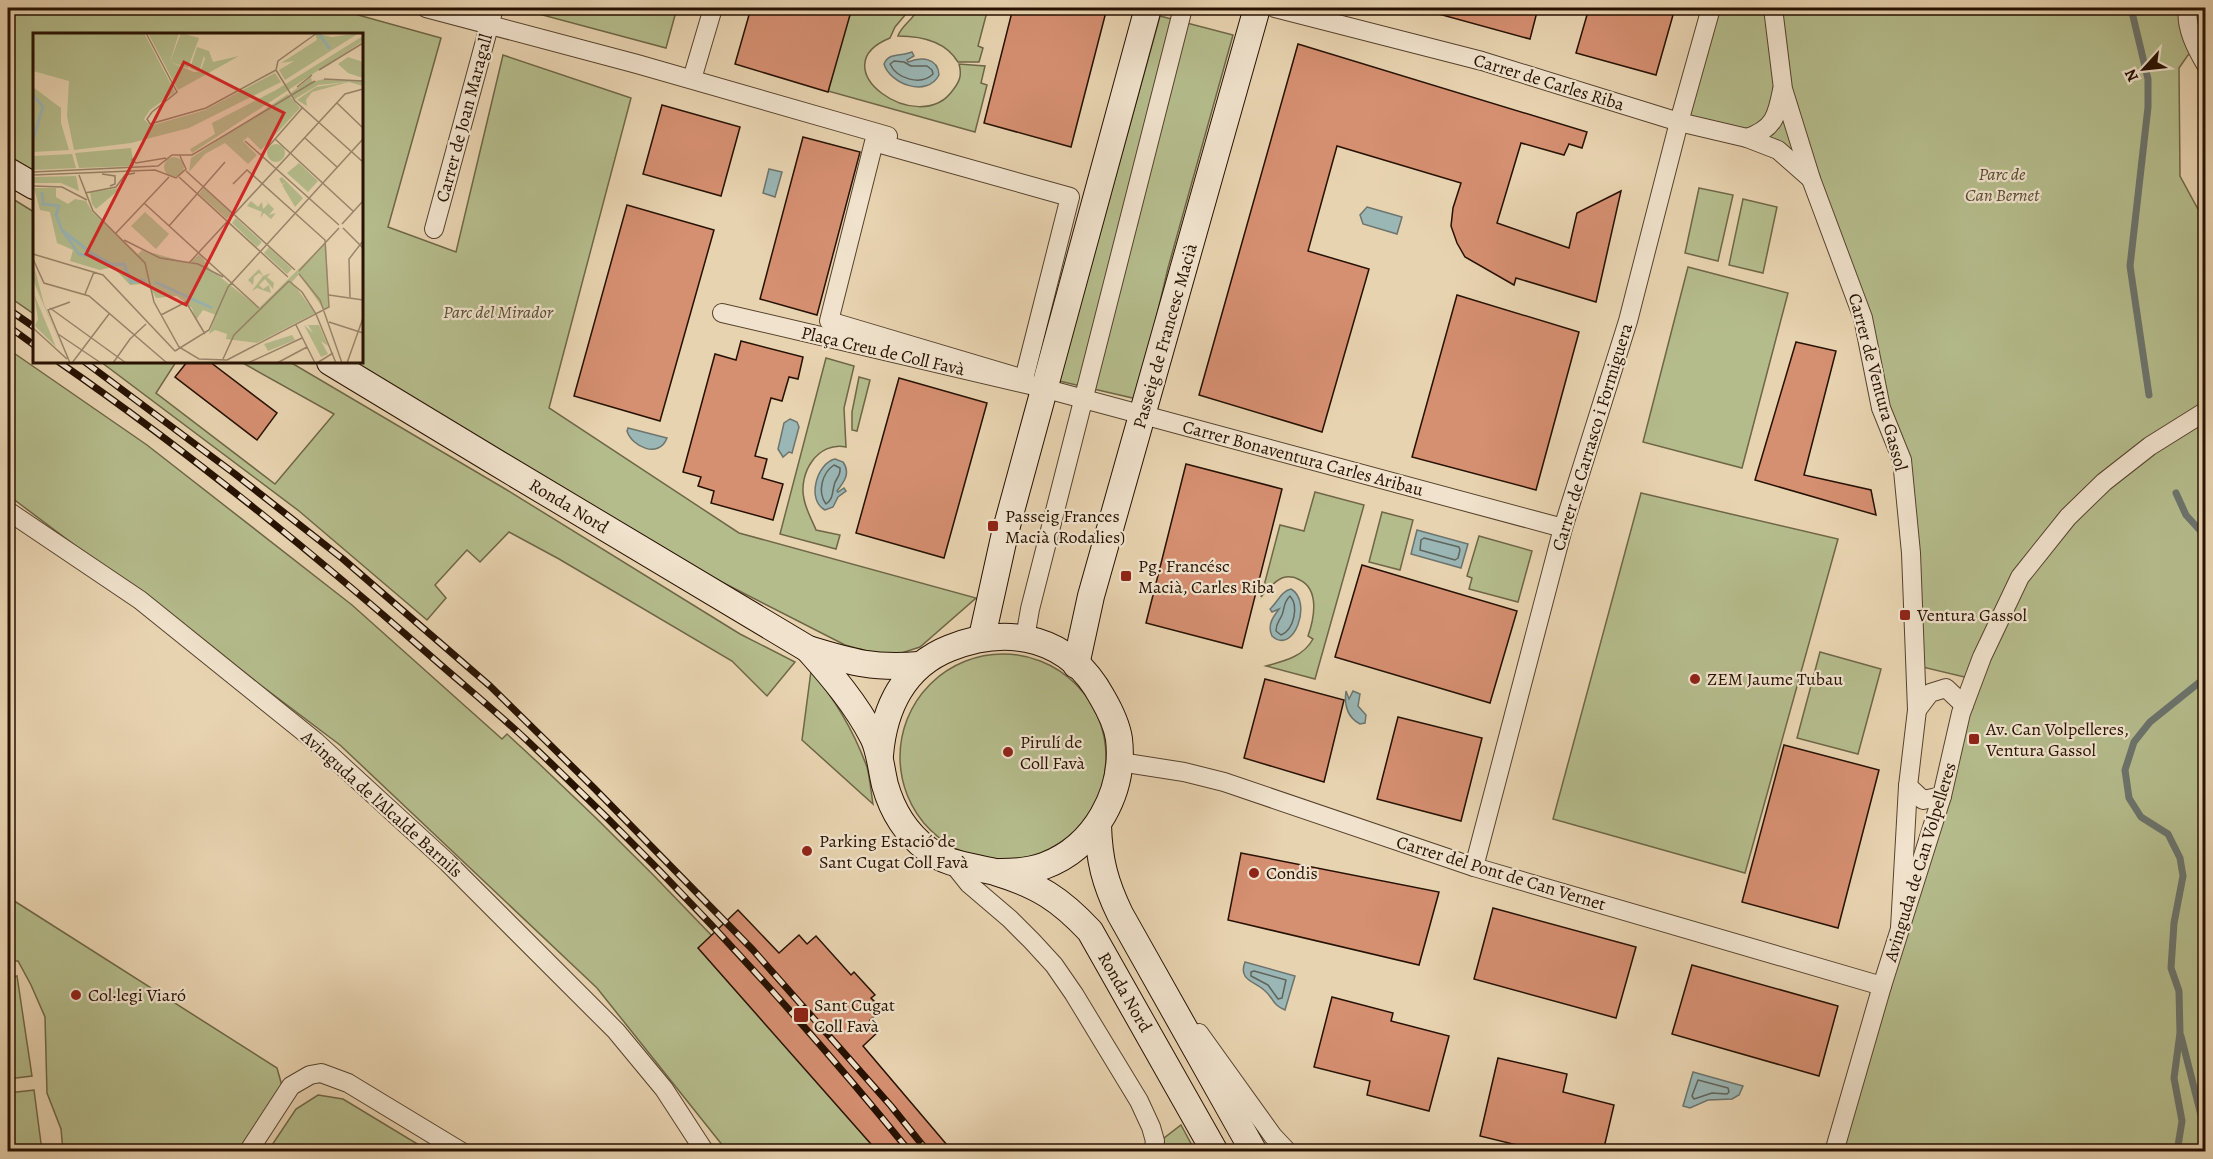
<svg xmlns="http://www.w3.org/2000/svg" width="2213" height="1159" font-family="Alegreya,serif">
  <rect width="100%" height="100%" fill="#e8d3b0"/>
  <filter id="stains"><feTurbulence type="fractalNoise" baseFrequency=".00333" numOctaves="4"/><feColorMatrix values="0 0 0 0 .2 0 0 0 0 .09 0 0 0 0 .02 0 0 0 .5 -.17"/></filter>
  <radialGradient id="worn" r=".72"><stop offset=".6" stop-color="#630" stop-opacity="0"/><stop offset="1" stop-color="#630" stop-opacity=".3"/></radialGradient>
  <g fill="#b5bc8c" stroke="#6e6646" stroke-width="1.5">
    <path d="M8,8H333L441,38L388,227L456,252L503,55L631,98L549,408L739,533L976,598L920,647L889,657L845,645L544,491L330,362H362V34H34V186L8,171Z"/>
    <path d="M520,8H677L666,48L520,9Z"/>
    <path d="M850,8H911L895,27L890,38C818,67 919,139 953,90C960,81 962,75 959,64L985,66L981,83L987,85L975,132L828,91Z"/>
    <path d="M918,8H988L978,46L983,48L979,62H958C946,42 921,36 898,36C902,24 914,20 918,8Z"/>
    <path d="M1711,8H2187L2197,50L2188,55L2179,68L2180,176L2206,224V839L2200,852L2206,857L2205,1151H1836L1973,679L1914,665L1902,461L1820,203L1778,151L1679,122Z"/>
    <path d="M1160,16L1233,35L1168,268L1137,399L1059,381Z"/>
    <path d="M1699,188L1733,195L1718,261L1685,253Z"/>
    <path d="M8,196L34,212V314L8,296Z"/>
    <path d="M1743,199L1777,207L1763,273L1729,265Z"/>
    <path d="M1688,267L1788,293L1742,468L1643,442Z"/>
    <path d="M8,349L147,445L352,605L502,739L507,734C648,863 780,1003 900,1151H727L597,988L340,745L8,495Z"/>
    <path d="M826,358L854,366L844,408L846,447C818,441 798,473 804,499C806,510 812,520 816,530L840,535L836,549L780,534Z"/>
    <path d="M101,362H176L156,393L275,484L334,414L241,362H290L507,490L740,634L795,662L767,696L732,661L559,559L509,532L480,562L467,550L435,585L446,598L427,620L299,511Z"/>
    <path d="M859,377L870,380L857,431L852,430V412Z"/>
    <path d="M1315,492L1364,505L1315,679L1266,666C1284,661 1303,657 1313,639L1308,636C1314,619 1320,590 1300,580C1295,577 1288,576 1282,578C1273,582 1267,590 1261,597L1280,525L1304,531Z"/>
    <path d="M1641,493L1838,539L1745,873L1553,819Z"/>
    <path d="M1382,512L1413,520L1400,570L1369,562Z"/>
    <path d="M1479,536L1532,551L1518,602L1469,589L1472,578L1467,576Z"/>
    <path d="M1820,652L1881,669L1858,754L1797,738Z"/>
    <circle cx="1003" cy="757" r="103"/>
    <path d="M811,671C835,699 854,732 867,767C870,779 871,792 873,804L802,740Z"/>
    <path d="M8,897L277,1068L282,1086L265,1114L238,1151H63L61,1129L47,1093L45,1017L31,985L18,961H8Z"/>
    <path d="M17,976L32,1076L8,1079V978Z"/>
    <path d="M34,1090L42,1151H8V1093Z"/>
    <path d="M318,1095L343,1099L429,1151H268L296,1109Z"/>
    <path d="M1181,1125L1195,1151L1146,1152Z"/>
  </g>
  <g fill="#9ab6b5" stroke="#6c746d" stroke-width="1.5">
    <path d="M912,52L914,56L907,60L908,62C921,57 938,57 939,75C927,98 890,84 884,64C889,52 900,57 912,52Z"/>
    <path d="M769,169L782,172L775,197L763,193Z"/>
    <path d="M1367,207L1402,217L1397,234L1363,224L1360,215Z"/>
    <path d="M790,419L797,422L799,427L792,453L789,452L783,457L778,449L784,423Z"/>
    <path d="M628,428L667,438C659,459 632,447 627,431Z"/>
    <path d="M835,459L843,462C851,473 844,482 837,491L838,492L844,488L846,491L838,497L833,507L825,510C806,500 817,463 835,459Z"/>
    <path d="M1417,530L1468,544L1461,568L1411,554Z"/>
    <path d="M1291,589C1313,601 1294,656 1272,636C1267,625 1273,617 1279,609L1272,612L1270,609C1278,602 1281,591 1291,589Z"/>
    <path d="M1346,691L1349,699L1353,691L1360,694L1358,706L1366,715L1365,723L1360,724C1347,717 1344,705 1346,691Z"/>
    <path d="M1245,962L1295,976L1285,1010C1272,1005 1274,998 1264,990C1254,981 1238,980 1245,962Z"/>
    <path d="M1693,1072L1743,1086L1739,1095L1732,1099L1708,1100L1690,1108L1683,1106Z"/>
  </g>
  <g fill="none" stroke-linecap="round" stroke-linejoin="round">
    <g stroke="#60645b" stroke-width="1.5">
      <path d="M894,61L904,62L911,66H927L932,70L933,74C921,86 897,79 890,64Z"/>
      <path d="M834,465L840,468C841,477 835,478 834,486C832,494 833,499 826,504C817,492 822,473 834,465Z"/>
      <path d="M1424,538L1459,547L1460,550L1458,558L1455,560L1420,550L1421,540Z"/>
      <path d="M1290,596C1299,606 1294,630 1281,635L1276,631C1276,623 1279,622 1282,615C1285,607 1283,603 1290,596Z"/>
      <path d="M1254,971L1286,980L1282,998L1278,999L1268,985L1251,976V972Z"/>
      <path d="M1698,1080L1728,1088L1729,1092L1727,1094L1712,1093L1694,1099L1692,1096Z"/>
    </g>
    <g stroke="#6c746d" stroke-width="7">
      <path d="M2131,8L2148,79V107L2130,266L2149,395"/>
      <path d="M2176,493L2186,515L2206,537"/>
      <path d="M2181,1036L2206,1135"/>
      <path d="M2177,1152L2182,1121L2174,1078L2180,1033L2179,991L2171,968L2174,923L2183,876L2180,858L2168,834L2141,817L2129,798L2125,770L2134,742L2150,722L2206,677"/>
    </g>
  </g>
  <g fill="#d58f71" stroke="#261101" stroke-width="1.5">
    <path d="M751,8H852L828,92L735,64Z"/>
    <path d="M1013,8H1107L1071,147L984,123Z"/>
    <path d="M1436,8H1538L1530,39L1435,13Z"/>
    <path d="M1589,8H1675L1656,75L1576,53Z"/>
    <path d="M1298,44L1587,132L1582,148L1569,144L1564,155L1521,143L1497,223L1569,248L1577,213L1621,191L1596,302L1516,278L1514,285L1465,257L1457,243L1451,226L1453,208L1461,183L1337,146L1308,251L1369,269L1322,432L1199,395Z"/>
    <path d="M662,105L740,127L721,196L643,174Z"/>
    <path d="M803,137L860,152L817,315L760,299Z"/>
    <path d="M627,205L714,230L660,421L574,396Z"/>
    <path d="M1457,295L1579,332L1536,490L1412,457Z"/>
    <path d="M741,341L803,357L798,379L789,377L782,401L771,398L755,456L767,459L762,478L783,484L773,520L711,503L714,491L698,486L701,477L683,472L715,354L736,360Z"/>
    <path d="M1796,342L1836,351L1804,475L1871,490L1876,515L1755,480Z"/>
    <path d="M187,362H210L277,413L257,440L175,377Z"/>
    <path d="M899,378L987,403L944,558L856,533Z"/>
    <path d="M1186,464L1282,489L1242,648L1146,623Z"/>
    <path d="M1362,565L1517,611L1490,703L1335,657Z"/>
    <path d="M1265,679L1344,700L1324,782L1244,758Z"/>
    <path d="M1398,717L1482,738L1461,821L1377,799Z"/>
    <path d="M1784,745L1879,770L1838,928L1742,902Z"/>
    <path d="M1241,853L1439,892L1419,965L1228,920Z"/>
    <path d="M1493,908L1636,947L1616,1018L1474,979Z"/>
    <path d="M738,910L779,953L799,935L807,944L816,936L851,975L854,972L875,995L871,998L882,1009L870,1020L879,1031L863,1046L953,1152H878L698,948Z"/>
    <path d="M1692,965L1838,1006L1819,1076L1672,1034Z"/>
    <path d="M1332,997L1393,1013L1391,1021L1449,1036L1429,1111L1367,1095L1370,1081L1314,1067Z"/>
    <path d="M1498,1058L1567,1074L1563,1092L1614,1105L1603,1152H1545L1480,1136Z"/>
  </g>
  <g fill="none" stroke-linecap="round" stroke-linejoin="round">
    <defs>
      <g id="street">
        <path d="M426,8L637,64L888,136"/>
        <path d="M1275,8L1482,61L1679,122L1747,138L1778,150L1811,179"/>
        <path d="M1773,8L1783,89L1811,179L1863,318L1881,408L1902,460L1911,553L1917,710L1908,786L1900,928"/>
        <path d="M2188,8C2185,27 2196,48 2206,65"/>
        <path d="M692,79L713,8"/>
        <path d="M1747,138C1774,129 1777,116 1782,90"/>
        <path d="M874,142L1070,197L1024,379L829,321Z"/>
        <path d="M434,229L494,8"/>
        <path d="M722,313L1043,388L1563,528"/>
        <path d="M8,511L140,600L315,741L447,862L616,1031L664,1089L705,1152"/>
        <path d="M1025,638L1030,609L1183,8"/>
        <path d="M1917,710L1930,693L1946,688L1964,705"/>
        <path d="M1120,762L1184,772L1224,782L1474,867L1882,986"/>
        <path d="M1908,786L1923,800L1942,796"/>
        <path d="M953,864L969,884L1010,919L1032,941L1054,965L1074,994L1139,1101L1151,1127L1155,1141L1153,1152"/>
        <path d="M1474,867L1563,528L1628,321L1679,122L1711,8"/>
        <path d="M1199,1033L1273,1136L1288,1152"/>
        <path d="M248,1152L291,1086L310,1075L321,1073L348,1083L462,1152"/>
        <path d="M1834,1152L1882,986L1942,796L1961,713L1982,657L2020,577L2068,517L2104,482L2150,446L2206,411"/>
      </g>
      <g id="secondary">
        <path d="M8,171L34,186"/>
        <path d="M330,362L497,463L808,649C851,662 873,669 919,665"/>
        <path d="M982,637L1005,533L1148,8"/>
        <path d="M808,649C832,676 856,704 873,737C880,751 881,769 885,785C892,810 906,833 927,849C947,865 971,866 995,872C1038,885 1060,899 1090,931L1215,1152"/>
        <path d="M1076,665L1091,596L1257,8"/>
        <path d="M880,755C884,708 904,666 950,648C1010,624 1070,638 1102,697C1109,709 1117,725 1119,739C1125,792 1095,847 1044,866C1030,871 1015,872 1000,872"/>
        <path d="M1098,825C1099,860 1105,883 1120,914L1254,1152"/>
      </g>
    </defs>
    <use href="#street" stroke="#56422d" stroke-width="20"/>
    <use href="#secondary" stroke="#261101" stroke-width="28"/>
    <use href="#street" stroke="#f0e2cc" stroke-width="18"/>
    <use href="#secondary" stroke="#f0e2cc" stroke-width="26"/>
    <defs>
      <g id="rail">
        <path d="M8,309L34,327"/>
        <path d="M8,326L34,345"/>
        <path d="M59,362C188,451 308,549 426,652C462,684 501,715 536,749C669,875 794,1009 910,1152"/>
        <path d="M85,362L235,474L343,559L490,686L594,788L753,950L891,1106L928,1152"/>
      </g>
    </defs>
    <use href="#rail" stroke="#261101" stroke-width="7"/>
    <use href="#rail" stroke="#f0e2cc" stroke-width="4.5" stroke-dasharray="14" stroke-linecap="butt"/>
  </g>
  <g fill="#8f2418" stroke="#f0e2cc" stroke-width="2">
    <rect x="987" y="520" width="12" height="12" rx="3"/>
    <rect x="1120" y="570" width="12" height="12" rx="3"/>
    <rect x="1899" y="609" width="12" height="12" rx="3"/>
    <circle cx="1695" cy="679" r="6"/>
    <rect x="1968" y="733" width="12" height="12" rx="3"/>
    <circle cx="1008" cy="752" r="6"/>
    <circle cx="807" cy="851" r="6"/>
    <circle cx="1254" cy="873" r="6"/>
    <circle cx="76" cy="995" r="6"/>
    <rect x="793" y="1007" width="16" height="16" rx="3"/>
  </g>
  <g text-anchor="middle" stroke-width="4.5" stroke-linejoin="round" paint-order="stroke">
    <g font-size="18" fill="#261101" stroke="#f0e2cc">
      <text transform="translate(1549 82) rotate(17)" y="6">Carrer de Carles Riba</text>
      <text transform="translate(464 118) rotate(-75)" y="6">Carrer de Joan Maragall</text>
      <text transform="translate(1165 336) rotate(-74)" y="6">Passeig de Francesc Macià</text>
      <text transform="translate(883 351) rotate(13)" y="6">Plaça Creu de Coll Favà</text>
      <text transform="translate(1878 382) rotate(75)" y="6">Carrer de Ventura Gassol</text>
      <text transform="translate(1592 437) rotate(-73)" y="6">Carrer de Carrasco i Formiguera</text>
      <text transform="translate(1303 458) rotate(15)" y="6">Carrer Bonaventura Carles Aribau</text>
      <text transform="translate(569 506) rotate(31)" y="6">Ronda Nord</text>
      <text transform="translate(382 804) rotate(42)" y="6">Avinguda de l'Alcalde Barnils</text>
      <text transform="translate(1920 862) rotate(-73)" y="6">Avinguda de Can Volpelleres</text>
      <text transform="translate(1501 873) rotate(17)" y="6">Carrer del Pont de Can Vernet</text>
      <text transform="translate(1125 992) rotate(60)" y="6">Ronda Nord</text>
    </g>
    <g font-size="18" font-style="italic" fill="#584d32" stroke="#f0e2cc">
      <text x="2002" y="180">Parc de<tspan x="2002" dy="21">Can Bernet</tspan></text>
      <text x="498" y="318">Parc del Mirador</text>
    </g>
    <g font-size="18" fill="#261101" stroke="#f0e2cc" text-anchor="start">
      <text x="1005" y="522">Passeig Frances<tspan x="1005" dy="21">Macià (Rodalies)</tspan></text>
      <text x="1138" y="572">Pg. Francésc<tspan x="1138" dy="21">Macià, Carles Riba</tspan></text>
      <text x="1917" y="621">Ventura Gassol</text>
      <text x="1707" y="685">ZEM Jaume Tubau</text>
      <text x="1986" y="735">Av. Can Volpelleres,<tspan x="1986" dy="21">Ventura Gassol</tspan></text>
      <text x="1020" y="748">Pirulí de<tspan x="1020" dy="21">Coll Favà</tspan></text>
      <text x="819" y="847">Parking Estació de<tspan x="819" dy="21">Sant Cugat Coll Favà</tspan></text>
      <text x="1266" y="879">Condis</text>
      <text x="88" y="1001">Col·legi Viaró</text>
      <text x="814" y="1011">Sant Cugat<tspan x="814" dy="21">Coll Favà</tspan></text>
    </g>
  </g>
  <g transform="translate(33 33)">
    <rect width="330" height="330" fill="#e8d3b0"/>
    <path d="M0,0H111L142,59L117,77L111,86L117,93L172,77L242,40L248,49L156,95L98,110L41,117L34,83L36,48L0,38ZM115,0H146L137,29L148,0L166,5L155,35L137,29L161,39H167L172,26L171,23L166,39L157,35L164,14L176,18L180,29L206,23L145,57ZM282,0L299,4L326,0L252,47L246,37L261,28L248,30L284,7ZM330,3V8L159,120L157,116L182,101L179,90L243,57ZM315,24L330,29V45L315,40L305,31ZM278,44L279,49L291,46L330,48V53L316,49L279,59L273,67L274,73L264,67L283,54L315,49L285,52L262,66L258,60ZM0,54L28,75V90L36,117L0,119ZM255,61L267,75L228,117L215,104L210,108L224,122L215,131L192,110L172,121L156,139L158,125ZM234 120a9 9 0 1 1 18 0a9 9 0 1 1-18 0ZM98,115L101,133L46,135L42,120ZM39,121L43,135L0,137V123ZM131 134a10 10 0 1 1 20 0a10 10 0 1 1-20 0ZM266,130L285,148L275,159L254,140ZM43,143L46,158L28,150H0V144ZM249,144L270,165L262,174L249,152L252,150L249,151L246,146ZM1,155H23V164L35,171L42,166L53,168L60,180L105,221L109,217L156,230L167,221L177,236L226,275L293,209L296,274L291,277L266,241L259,249L282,280L224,310L193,306L194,301L182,297L176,301L183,282L170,277L163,287L159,275L144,263L123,265L118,256L108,251L97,252L80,234L67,237L37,228L40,217L24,210L17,179L7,177ZM88,155L63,176L59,171L57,159ZM171,155L199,180L194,186L166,161ZM232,167L241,176L236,182L243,180L238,186L231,180L227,185L229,179L214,173L218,168L225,174L229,169L230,176L235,171ZM112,179L136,201L123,216L98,193ZM203,185L229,209L224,214L199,190ZM236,214L259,236L254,241L231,220ZM0,229L11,271L32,322L0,247ZM226,236L230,243L238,240L234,244L241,250L240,256L232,246L226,252L230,256L236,252L238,260L224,255L219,258L230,243L226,240L221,244L220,252L215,247ZM1,261L23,314L2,293L5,286ZM271,292L280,300L275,292H286L295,313L288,308L295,321L288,324ZM259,302L262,307L235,318L231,311Z" fill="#b5bc8c"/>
    <path fill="none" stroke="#9ab6b5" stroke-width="3" d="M286,1L297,16M0,62L10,74L0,106M9,159L10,171L26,173L23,182L29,197L58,220L80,232L91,231L98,249L112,247M29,197L46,221L64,224M122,249L179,275"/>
    <path fill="none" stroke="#9a856a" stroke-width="1.5" d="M113,0L144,59L119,79L114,86L117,91L173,75L243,37M243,37L262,68L330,129M243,37L245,28L284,0M286,37L330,10M291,46L330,48M264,54L279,42M304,70L330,95M272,105L304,134M242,106L321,179M212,108L306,192M228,122L270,74M103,123L99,127L103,130L133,125M153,138L262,237M0,139L125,133L139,122H159L282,48M69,141L82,143V151L77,153M0,142L122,137L143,145L153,136L147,123M46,142L60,178L112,230L121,269L146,314L166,326L194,327M146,144L255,244M0,153L29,154L54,167M52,160L83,154L92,142L102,140M111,170L226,275M309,191L330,168M136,193L192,129M310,195L330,215M83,200L136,144M91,207L127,225L165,231L190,244M0,221L70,242L142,318M0,226L11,250L56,263L134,330M156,230L312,61L330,56M266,238L306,195M266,241L287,267L309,330M256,248L269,259L283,281L303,330M52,261L61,239M296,262L330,267M317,264L316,226L330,208M17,275L93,330M128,282L153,269L172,301M296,289L330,300M263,292L282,330M0,295L34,326M25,301L68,330M142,318L176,297L195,254L330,106M190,326L201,302L256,248M194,327L296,274L292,207L214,137L200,151M37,330L15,277L37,269M39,330L76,281M80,330L97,306L113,291M215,330L269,305M244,330L274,314M284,330L300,320M314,330L330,285"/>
    <path fill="#d62828" fill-opacity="0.15" stroke="#d62828" stroke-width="3" d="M151,29L251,80L153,272L53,221Z"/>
    <rect width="330" height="330" fill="none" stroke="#261101" stroke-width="3"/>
  </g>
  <rect width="2213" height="1159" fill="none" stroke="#e8d3b0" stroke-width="30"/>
  <rect x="9" y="9" width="2195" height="1141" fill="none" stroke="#261101" stroke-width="3"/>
  <rect x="15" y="15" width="2183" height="1129" fill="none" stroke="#261101" stroke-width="1.5"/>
  <g transform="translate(2144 69) rotate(243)" stroke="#f0e2cc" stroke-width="4.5" paint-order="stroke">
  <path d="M0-4.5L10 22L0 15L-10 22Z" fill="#261101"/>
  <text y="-9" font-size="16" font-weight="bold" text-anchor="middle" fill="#261101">N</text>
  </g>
  <rect width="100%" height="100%" filter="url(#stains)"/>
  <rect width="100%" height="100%" fill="url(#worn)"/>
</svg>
